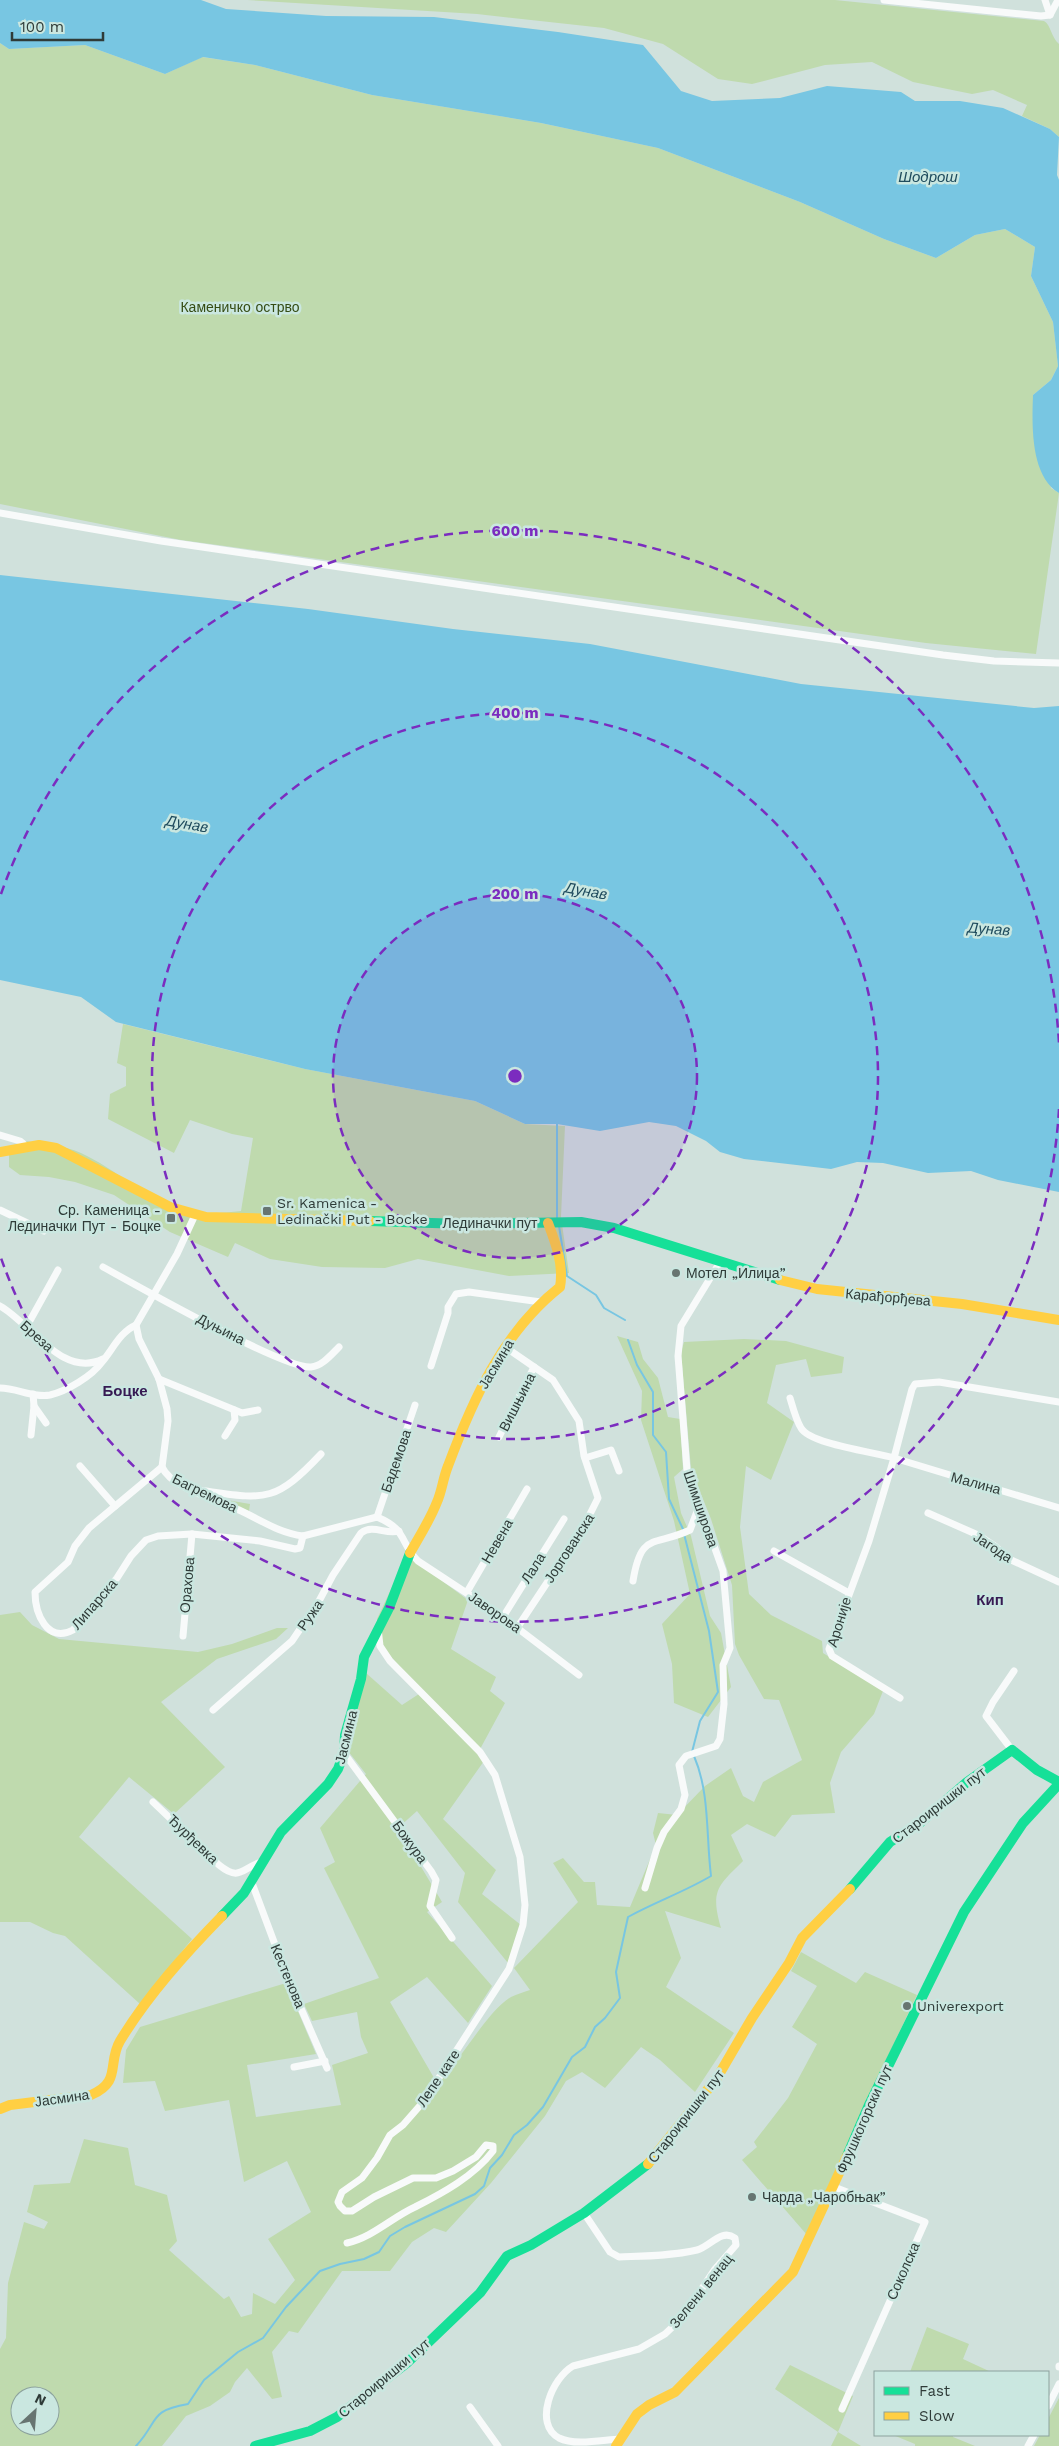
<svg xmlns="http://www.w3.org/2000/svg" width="1059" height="2446" font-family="'Work Sans',sans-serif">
  <rect width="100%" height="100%" fill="#d0e1dc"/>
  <g fill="#bfdaae" fill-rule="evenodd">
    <path d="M247,0H835L1044,21C1051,25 1051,37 1059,44V137L1050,129L1022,116L1027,105L993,90L972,94L913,82L872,62L825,65L752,84L718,79L663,44L604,28L477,14Z"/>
    <path d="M0,43L9,49L85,45L165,74L202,57L255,65L372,95L541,123L658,148L800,202L884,239L936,258L975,235L1005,229L1035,247L1031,276L1053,322L1058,366L1051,380L1033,395L1051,488L1059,493L1036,654L926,643L181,540L0,504Z"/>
    <path d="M123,1024L305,1069L475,1101L525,1124L565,1126L561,1217L569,1273L509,1276L418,1259L385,1268L322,1267L270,1259L235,1243L228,1257L170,1232L114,1195L75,1182L49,1177L20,1175L9,1167V1154L25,1141C44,1144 63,1145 81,1153C116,1169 147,1200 184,1210C203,1215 223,1213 241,1211L253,1138L232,1134L190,1120L174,1153L108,1119L110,1094L126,1086V1067L117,1063Z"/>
    <path d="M617,1336L638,1342L643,1359L658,1378L668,1417L680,1419L683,1469L674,1477L681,1513L691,1536L710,1616L721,1633L731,1687L708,1717L674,1703L672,1664L662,1624L690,1594L674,1521L641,1420L642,1391Z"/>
    <path d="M744,1339L786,1341L844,1357L842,1373L811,1377L806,1359L776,1365L767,1403L794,1422L771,1480L746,1466L740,1527L749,1594L771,1615L822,1641L823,1653L883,1691L874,1714L841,1752L830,1783L835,1813L792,1815L775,1837L747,1824L731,1835L743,1861C718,1886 710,1890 721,1928L665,1911L681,1958L666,1987L734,2033L695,2092L660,2060L641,2047L605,2088L582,2072L566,2081L545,2116L491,2183L446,2232L434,2228L412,2242L390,2271H342L298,2333L289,2331L272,2352L282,2397L272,2399L247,2368L235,2382L230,2392L210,2406L186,2416L162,2446H0V2349L6,2338L8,2283L24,2222L44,2229L48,2222L27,2212L34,2185L70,2183L84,2139L128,2148L135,2185L167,2195L177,2241L169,2250L224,2299L229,2296L241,2317L252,2314L253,2293L275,2304L295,2280L268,2239L311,2212L287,2161L244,2182L229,2100L165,2111L155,2081L123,2083L126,2050L140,2027L286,1983L316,2054L247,2065L256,2117L341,2105L332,2065L368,2053L361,2037L357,2012L312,2021L304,2004L379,1978L324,1868L335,1862L320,1828L366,1774L348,1751V1726L366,1673L402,1705L422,1692L378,1642L377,1619L407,1555L468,1600L451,1649L496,1677L490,1691L505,1703L479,1751L484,1761L443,1819L496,1870L482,1894L521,1925L508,1963L458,1902L465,1873L417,1811L398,1828L442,1902L427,1912L492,1986L468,2023L427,1977L390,2002L437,2083C461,2061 487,2011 511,1997C517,1994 524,1992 530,1990L514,1968L578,1902L553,1863L563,1858L584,1882H595L597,1905L630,1907L656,1845L653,1833L658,1813L677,1815L705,1786L731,1768L743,1796L754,1802L763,1782L802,1760L779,1700L764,1699L739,1655L735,1644L732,1585L711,1519L691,1469L681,1352L684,1342ZM20,2396H50V2426H20Z"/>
    <path d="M221,1499L250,1504L249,1511L223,1500Z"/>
    <path d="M20,1612L32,1625L59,1639L198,1652L232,1644L277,1628H288L276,1639L217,1659L161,1702L225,1767L174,1814L129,1777L79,1837L192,1939L140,2004L65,1936L53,1933L30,1922H0V1615Z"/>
    <path d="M801,1952L856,1983L865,1972L917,1995L866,2102L807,2235L742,2160L757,2147L754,2142L788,2098L817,2044L792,2027L817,1986L791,1971Z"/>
    <path d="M927,2327L969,2344L963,2359L991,2372H910Z"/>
    <path d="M790,2365L853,2396L838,2432L861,2446H831L838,2432L775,2389Z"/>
    <path d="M1059,2398V2446H1034L1040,2435H1048V2419Z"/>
    <path d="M893,2435H953V2437L975,2446H915V2444Z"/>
  </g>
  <g fill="#78c6e2">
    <path d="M0,0H201L226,9L326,16L434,17L558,32L643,45L681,91L712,101L780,98L827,86L901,92L915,101H960L1003,108L1050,129L1059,137L1057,175L1059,180V493C1030,476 1032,424 1033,395L1051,380L1058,366L1053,322L1031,276L1035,247L1005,229L975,235L936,258L884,239L800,202L658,148L541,123L372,95L255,65L203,57L165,74L85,45L9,49L0,43Z"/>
    <path d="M0,575L308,609L453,629L590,644L801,684L1034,708L1059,706V1192L998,1180L971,1171L928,1173L883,1163L857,1162L831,1169L744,1159L720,1152L706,1141L676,1126L649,1122L600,1131L557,1124H525L475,1101L305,1069L116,1022L81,997L0,980Z"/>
  </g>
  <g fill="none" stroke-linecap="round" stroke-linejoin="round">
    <g stroke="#78c6e2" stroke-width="2">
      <path d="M557,1219V1124"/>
      <path d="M559,1226L567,1276L596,1295L604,1308L625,1320"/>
      <path d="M628,1340L637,1365L653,1392V1435L666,1452L669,1499L683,1529"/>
      <path d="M684,1534L709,1631L718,1692L700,1721L692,1752"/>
      <path d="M136,2446C160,2420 148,2411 188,2404L204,2380L238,2352L263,2338L286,2307L320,2271L340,2264L364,2259L379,2252L390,2236L405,2227L475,2194L484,2186L490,2168L502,2155L514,2135L527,2125L543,2107L572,2057L585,2047L595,2027L605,2018L620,1998L616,1972L628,1917C655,1902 684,1892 711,1876C706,1836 710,1793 694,1756"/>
    </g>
    <g stroke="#f8fafa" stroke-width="7">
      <path d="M884,0L1041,16L1050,15L1058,0"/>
      <path d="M1045,0L1050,15"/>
      <path d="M0,513L161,541L943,655L994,661L1059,663"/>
      <path d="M0,1135L20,1141L27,1147"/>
      <path d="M0,1210L44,1231"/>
      <path d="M195,1215L177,1254L136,1325L139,1339L159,1379L167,1409L168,1421L162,1467C172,1489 218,1500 239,1510C261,1520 279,1533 303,1536L377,1517C408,1530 399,1542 418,1561L503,1617L579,1675"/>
      <path d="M103,1267C136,1285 283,1369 311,1367C322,1366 331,1355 339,1347"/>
      <path d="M0,1306C31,1323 62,1379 103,1359"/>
      <path d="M27,1326L58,1270"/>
      <path d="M505,1347L553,1380L579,1421L584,1456L598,1498L582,1530L517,1628"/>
      <path d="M431,1366L448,1313V1307L456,1294L469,1292L541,1302"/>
      <path d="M159,1379L242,1413L258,1410"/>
      <path d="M0,1388C17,1388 33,1398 50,1395C67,1391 92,1376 102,1362C113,1349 120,1332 136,1325"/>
      <path d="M33,1394L34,1406L46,1423"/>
      <path d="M790,1398C793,1408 796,1420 801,1428C810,1444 874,1452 894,1458L912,1389L915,1384L939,1382L1059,1402"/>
      <path d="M31,1435L34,1406"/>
      <path d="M225,1436L235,1420L234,1410"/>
      <path d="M499,1437L534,1367"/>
      <path d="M585,1458L611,1450L619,1471"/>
      <path d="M80,1466L115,1506"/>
      <path d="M162,1467L89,1528L75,1546L68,1562L35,1592C35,1613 47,1644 73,1630L117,1578L131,1556L146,1540L158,1536L192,1534L260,1541L295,1549L300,1548L303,1536"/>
      <path d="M198,1490C264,1499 273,1505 321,1454"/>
      <path d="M928,1513L978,1535L996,1547L1009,1559L1059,1582"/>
      <path d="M377,1517L415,1405"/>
      <path d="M774,1551L849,1593"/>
      <path d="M633,1581C641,1531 654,1547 690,1530L699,1506"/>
      <path d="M467,1592L527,1489"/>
      <path d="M503,1617L564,1519"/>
      <path d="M183,1636L192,1534"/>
      <path d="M900,1698L832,1656L829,1649L869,1541L894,1458L1059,1508"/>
      <path d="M213,1710L292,1641L319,1601L333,1575L361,1533C373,1524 386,1535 399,1531"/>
      <path d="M1012,1750L986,1716L993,1702L1014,1671"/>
      <path d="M344,1753L431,1871L436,1880L430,1906L452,1938"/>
      <path d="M153,1802L219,1865C240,1882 242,1868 261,1862"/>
      <path d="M252,1883L286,1974L327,2068"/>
      <path d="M645,1888L657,1848L664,1832L681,1809L685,1795L679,1765L686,1756L716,1746L720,1739L724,1704L723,1665L730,1648L723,1571L687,1470L678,1356L681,1326L720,1262"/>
      <path d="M294,2067L325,2061"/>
      <path d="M834,2187L925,2222L842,2409"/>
      <path d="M584,2213L610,2252L619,2257C644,2256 672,2256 697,2250C710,2247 721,2228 735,2238L736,2245L715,2269L683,2317L665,2334L639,2349L573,2366C552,2378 533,2424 559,2438C575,2446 602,2440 620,2439"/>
      <path d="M347,2243C373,2237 391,2218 415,2207C443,2193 474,2176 493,2151V2146L486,2145L476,2157L453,2171L436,2178H413L374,2197L352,2211H345L340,2206L338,2202L342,2192L362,2178L377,2158L390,2135L403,2125L424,2101L509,1969L523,1925L525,1905L520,1857L495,1775L480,1752L390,1661L380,1646L378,1628"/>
      <path d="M1059,2366V2367"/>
      <path d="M1048,2406L1059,2384"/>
      <path d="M470,2407L498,2446"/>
      <path d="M1028,2446L1034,2435"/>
    </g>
    <g stroke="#16e098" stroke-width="10">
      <path d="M370,1221L463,1224L581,1222L614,1228L780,1280"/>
      <path d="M850,1889L890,1842L921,1822L967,1782L1012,1750L1037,1770L1059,1782"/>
      <path d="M222,1916L244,1893L281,1832L328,1784L338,1769L344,1753L345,1735L361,1679L364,1657L389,1608L410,1553"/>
      <path d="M847,2156L869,2105L964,1912L1023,1823L1059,1784"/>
      <path d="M255,2446L310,2431L337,2417L408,2362L480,2293L507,2256L531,2245L584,2213L648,2164"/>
    </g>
    <g stroke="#ffcf43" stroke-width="10">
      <path d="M0,1152L39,1145L56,1148L170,1207L206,1217L370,1221"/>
      <path d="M780,1280L817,1289L962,1304L1059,1320"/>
      <path d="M410,1553C419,1537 430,1520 437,1502C442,1491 443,1478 448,1466C473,1399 503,1332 560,1287C564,1265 556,1244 548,1223"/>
      <path d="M0,2109L10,2105L91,2095C122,2082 107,2063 120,2041C148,1995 185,1954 222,1916"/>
      <path d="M648,2164L717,2078L752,2018L789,1963L802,1938L850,1889"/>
      <path d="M616,2446L637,2414L649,2405L675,2392L793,2272L847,2156"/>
    </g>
  </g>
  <circle cx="515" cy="1076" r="182" fill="#7b2cbf" fill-opacity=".12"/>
  <g fill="none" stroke="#7b2cbf" stroke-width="2.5" stroke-dasharray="9 6">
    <circle cx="515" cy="1076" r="182"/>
    <circle cx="515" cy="1076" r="363"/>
    <path d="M1059 1109A545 545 0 0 1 1 1258M1 894A545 545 0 0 1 1059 1043"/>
  </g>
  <g fill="#677571" stroke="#cae7e0" stroke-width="2">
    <rect x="262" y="1206" width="10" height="10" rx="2.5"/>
    <rect x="166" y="1213" width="10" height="10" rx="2.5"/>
    <circle cx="676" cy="1273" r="5"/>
    <circle cx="907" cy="2006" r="5"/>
    <circle cx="752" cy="2197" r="5"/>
  </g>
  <g text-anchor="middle" stroke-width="5" stroke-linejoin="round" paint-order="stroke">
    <g font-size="14" fill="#354c14" stroke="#cae7e0">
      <text x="240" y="312">Каменичко острво</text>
    </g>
    <g font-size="14" fill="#2f3b38" stroke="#cae7e0" text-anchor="start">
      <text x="277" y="1208">Sr. Kamenica -<tspan x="277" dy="16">Ledinački Put - Bocke</tspan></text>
      <text x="161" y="1215" text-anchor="end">Ср. Каменица -<tspan x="161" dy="16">Лединачки Пут - Боцке</tspan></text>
      <text x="686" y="1278">Мотел „Илиџа”</text>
      <text x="917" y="2011">Univerexport</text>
      <text x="762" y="2202">Чарда „Чаробњак”</text>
    </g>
    <g font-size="14" fill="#2f3b38" stroke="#cae7e0">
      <text x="490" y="1228">Лединачки пут</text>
      <text transform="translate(888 1297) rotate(5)" y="5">Карађорђева</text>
      <text transform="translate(221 1329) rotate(27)" y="5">Дуњина</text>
      <text transform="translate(37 1336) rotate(42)" y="5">Бреза</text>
      <text transform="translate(496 1364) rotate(-59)" y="5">Јасмина</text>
      <text transform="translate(517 1402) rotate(-63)" y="5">Вишњина</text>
      <text transform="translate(396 1461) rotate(-71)" y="5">Бадемова</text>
      <text transform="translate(976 1483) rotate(15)" y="5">Малина</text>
      <text transform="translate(205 1493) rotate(26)" y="5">Багремова</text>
      <text transform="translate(701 1509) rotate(71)" y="5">Шимширова</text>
      <text transform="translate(497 1541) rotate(-60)" y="5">Невена</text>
      <text transform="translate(993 1547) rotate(33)" y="5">Јагода</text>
      <text transform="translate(569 1548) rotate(-57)" y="5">Јоргованска</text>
      <text transform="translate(533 1568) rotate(-58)" y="5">Лала</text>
      <text transform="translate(187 1585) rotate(-85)" y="5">Орахова</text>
      <text transform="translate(94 1604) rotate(-49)" y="5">Липарска</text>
      <text transform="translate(495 1612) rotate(35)" y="5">Јаворова</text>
      <text transform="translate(310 1615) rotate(-55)" y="5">Ружа</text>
      <text transform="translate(839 1622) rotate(-73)" y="5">Ароније</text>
      <text transform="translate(346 1737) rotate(-76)" y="5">Јасмина</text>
      <text transform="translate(939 1805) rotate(-38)" y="5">Староиришки пут</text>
      <text transform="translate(193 1839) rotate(44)" y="5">Ђурђевка</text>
      <text transform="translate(410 1842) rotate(54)" y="5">Божура</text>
      <text transform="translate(288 1976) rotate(67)" y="5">Кестенова</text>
      <text transform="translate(438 2078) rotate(-56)" y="5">Лепе кате</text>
      <text transform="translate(62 2098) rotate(-8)" y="5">Јасмина</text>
      <text transform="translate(686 2116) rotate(-52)" y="5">Староиришки пут</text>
      <text transform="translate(864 2119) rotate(-66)" y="5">Фрушкогорски пут</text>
      <text transform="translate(903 2271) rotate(-66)" y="5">Соколска</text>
      <text transform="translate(701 2291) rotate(-51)" y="5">Зелени венац</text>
      <text transform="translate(384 2378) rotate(-40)" y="5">Староиришки пут</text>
    </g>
    <g font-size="15" font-style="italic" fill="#1f4b5d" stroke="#cae7e0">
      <text x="928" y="182">Шодрош</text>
      <text transform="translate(187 824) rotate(10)" y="5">Дунав</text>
      <text transform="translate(586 891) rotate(10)" y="5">Дунав</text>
      <text transform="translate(989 929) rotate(4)" y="5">Дунав</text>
    </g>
    <g font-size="15" font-weight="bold" fill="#361a53" stroke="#cae7e0">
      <text x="125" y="1396">Боцке</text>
      <text x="990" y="1605">Кип</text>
    </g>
  </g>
  <circle cx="515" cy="1076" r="8" fill="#7b2cbf" stroke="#cae7e0" stroke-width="2.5"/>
  <g font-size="15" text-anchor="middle" font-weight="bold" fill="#7b2cbf" stroke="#cae7e0" stroke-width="5" stroke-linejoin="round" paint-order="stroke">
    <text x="515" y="536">600 m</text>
    <text x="515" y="718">400 m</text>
    <text x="515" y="899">200 m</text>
  </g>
  <rect x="874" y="2371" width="175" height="65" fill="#cae7e0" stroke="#8ca29d"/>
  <rect x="884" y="2387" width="25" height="8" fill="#16e098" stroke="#8ca29d"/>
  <text x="919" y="2396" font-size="15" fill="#2f3b38">Fast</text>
  <rect x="884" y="2412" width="25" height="8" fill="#ffcf43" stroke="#8ca29d"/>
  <text x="919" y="2421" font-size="15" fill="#2f3b38">Slow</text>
  <g transform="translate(35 2411) rotate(26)"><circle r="24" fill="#cae7e0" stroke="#8ca29d"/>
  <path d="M0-4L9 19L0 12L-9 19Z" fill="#677571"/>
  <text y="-8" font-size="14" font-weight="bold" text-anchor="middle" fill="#2f3b38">N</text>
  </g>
  <path d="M12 32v8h91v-8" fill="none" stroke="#2f3b38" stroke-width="2.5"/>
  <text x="20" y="32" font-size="15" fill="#2f3b38" stroke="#cae7e0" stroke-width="4" paint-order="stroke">100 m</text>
</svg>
